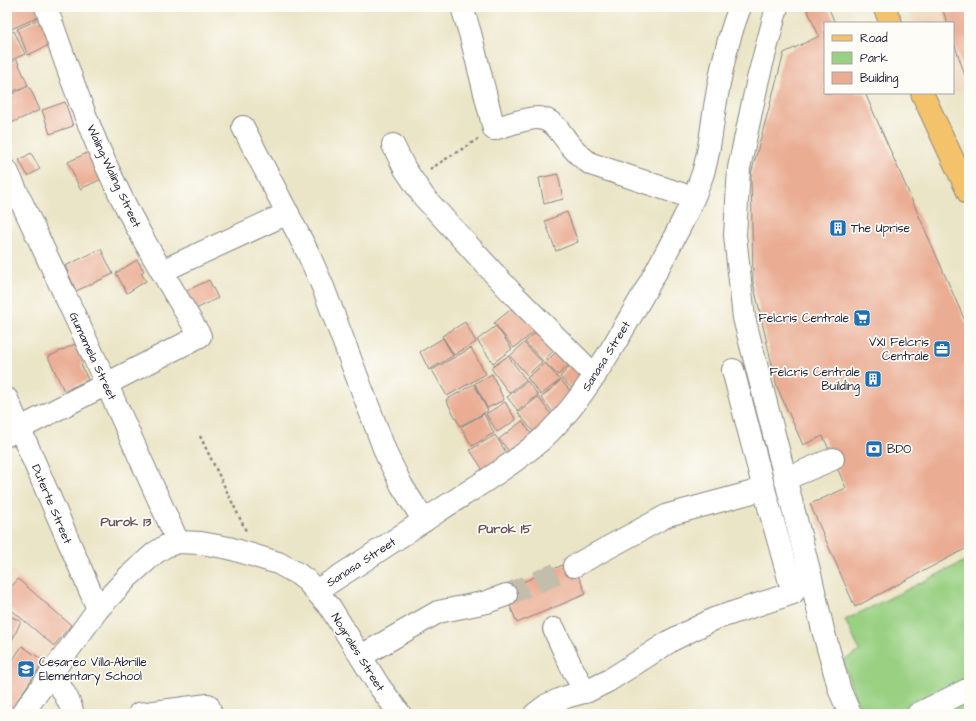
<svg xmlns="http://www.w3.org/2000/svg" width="976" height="721" font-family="'Architects Daughter',sans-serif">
  <rect width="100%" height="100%" fill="#fdfcf7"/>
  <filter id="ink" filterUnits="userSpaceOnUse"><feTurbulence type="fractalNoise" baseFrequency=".025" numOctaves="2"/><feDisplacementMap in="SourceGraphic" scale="8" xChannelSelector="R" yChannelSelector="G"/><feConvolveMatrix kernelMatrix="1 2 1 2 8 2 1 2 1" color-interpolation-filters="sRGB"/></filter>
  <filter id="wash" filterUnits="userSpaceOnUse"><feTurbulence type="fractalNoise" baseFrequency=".012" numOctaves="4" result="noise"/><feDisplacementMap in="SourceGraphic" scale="16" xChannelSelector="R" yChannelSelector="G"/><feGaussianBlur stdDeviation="0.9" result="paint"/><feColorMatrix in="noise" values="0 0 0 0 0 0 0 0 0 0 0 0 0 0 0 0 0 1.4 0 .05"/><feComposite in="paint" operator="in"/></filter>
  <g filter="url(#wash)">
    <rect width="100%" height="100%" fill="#ebe5c7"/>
    <g fill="#efd6bb">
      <path d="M907,7H969V88L942,98L941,93H953V23H913Z"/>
      <path d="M7,566L75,623L13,714H7Z"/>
    </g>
    <path fill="#99d082" stroke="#5e795e" d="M969,559V714H865L855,698L843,660L860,651L845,620Z"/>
    <g id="blocks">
      <g fill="#eaac92">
        <path d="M7,7H37L41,16L7,31Z"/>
        <path d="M806,7H828L835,23H825V93H865L969,330V547L855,607L810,504L846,488L823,436L803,445L777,387L753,282L751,174L784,53L819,36Z"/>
        <path d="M942,7H969V87L953,40V23H947Z"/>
        <path d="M44,17L55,42L28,55L17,29Z"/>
        <path d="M14,31L25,54L7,62V35Z"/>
        <path d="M17,60L28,85L7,94V64Z"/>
        <path d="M29,86L40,110L7,125V96Z"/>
        <path d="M65,102L73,126L50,134L42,110Z"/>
        <path d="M91,151L104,178L80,189L68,162Z"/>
        <path d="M31,153L40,169L28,176L19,160Z"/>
        <path d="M558,174L563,199L544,204L539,178Z"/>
        <path d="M567,212L578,242L556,251L545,221Z"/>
        <path d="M101,249L113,274L76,291L65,266Z"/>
        <path d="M137,260L144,271L141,273L146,281L127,293L116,273Z"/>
        <path d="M209,280L218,298L192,311L182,293Z"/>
        <path d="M519,303L539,328L514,348L494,323Z"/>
        <path d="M465,322L476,342L454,355L442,336Z"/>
        <path d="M496,326L512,349L493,363L477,340Z"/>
        <path d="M543,326L560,345L543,361L525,342Z"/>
        <path d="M443,338L453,356L429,370L420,352Z"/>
        <path d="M524,343L542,362L527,375L510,356Z"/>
        <path d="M75,344L84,362L81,364L88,380L64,391L48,357Z"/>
        <path d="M562,346L575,359L558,375L546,364L560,380L541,395L527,378L546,362Z"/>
        <path d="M471,348L486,374L447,396L432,370Z"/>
        <path d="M508,356L526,380L509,393L491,368Z"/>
        <path d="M575,360L592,376L576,392L560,377Z"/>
        <path d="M492,374L504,400L487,408L475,383Z"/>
        <path d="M561,380L578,400L557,417L541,398Z"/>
        <path d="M527,381L538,395L518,411L507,397Z"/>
        <path d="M474,384L488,411L460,426L446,400Z"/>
        <path d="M538,397L556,421L537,436L518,413Z"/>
        <path d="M505,402L516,420L497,432L486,414Z"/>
        <path d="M484,414L494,433L472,446L461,427Z"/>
        <path d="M522,421L537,441L515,459L499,439Z"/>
        <path d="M495,435L511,460L487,476L470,450Z"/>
        <path d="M572,561L586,594L517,623L504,590Z"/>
        <path d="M18,579L71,625L54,646L7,606V592Z"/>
        <path d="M7,615L21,621L9,647H7Z"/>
        <path d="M22,646L44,661L8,714H7V669Z"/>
      </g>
    </g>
  </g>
  <g filter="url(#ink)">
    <use href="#blocks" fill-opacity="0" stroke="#868481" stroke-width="1"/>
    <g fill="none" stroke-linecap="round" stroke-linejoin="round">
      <path stroke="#c3beab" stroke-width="22" stroke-dasharray="22 11" stroke-linecap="butt" d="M506,595L574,566"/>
      <defs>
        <g id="minor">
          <path d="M462,7L470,33L494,129C504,126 528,117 539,118C555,120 561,134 570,145C577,153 583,159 591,164L693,198"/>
          <path d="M777,7L758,79L739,168L735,235L744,318L811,578L823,630L840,691L850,714"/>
          <path d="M243,127L308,253L323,287L387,456L402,486L424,521"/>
          <path d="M393,145L405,169L424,197L511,292L595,376"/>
          <path d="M7,171L107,385L178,542"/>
          <path d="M162,271L288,213"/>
          <path d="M7,399L98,609"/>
          <path d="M7,435L200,336C170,285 138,234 113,180C86,124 67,65 46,7"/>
          <path d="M785,479L833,459"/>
          <path d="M574,566L668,515L764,489"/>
          <path d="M316,591C358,565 399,537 440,510C474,488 509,467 540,441C570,414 591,382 612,348C628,321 644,294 659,266C675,236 692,206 703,173C711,147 712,121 717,95C722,65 729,35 740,7"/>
          <path d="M554,629L570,664L585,692"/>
          <path d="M361,656L438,612L487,602L506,595"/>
          <path d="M51,674C60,686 69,698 73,714"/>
          <path d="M22,714L98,609L128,577L155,553L166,546L178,542L201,543L229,548L278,563L298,574L307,581L330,607L379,686L400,714"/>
          <path d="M139,714L208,705L211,714"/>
          <path d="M535,714L547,705L566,697L588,691L608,681L672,640L714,619L793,593L764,489L733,370"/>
          <path d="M918,714L969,689"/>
        </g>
        <g id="major">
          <path d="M884,7L891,23"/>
          <path d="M922,93L969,194"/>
        </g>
      </defs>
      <use href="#minor" stroke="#868481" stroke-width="24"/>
      <use href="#major" stroke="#868481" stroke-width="24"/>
      <g stroke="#868481" stroke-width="2.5" stroke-dasharray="3 3" stroke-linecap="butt">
        <path d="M430,169L478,139"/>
        <path d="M200,436L247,533"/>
      </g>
      <use href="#minor" stroke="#fff" stroke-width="22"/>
      <use href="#major" stroke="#f3c26a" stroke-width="22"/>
    </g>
  </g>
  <defs>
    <symbol id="building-square" viewBox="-11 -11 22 22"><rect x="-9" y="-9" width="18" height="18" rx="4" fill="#1f6fb2" stroke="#fdfcf7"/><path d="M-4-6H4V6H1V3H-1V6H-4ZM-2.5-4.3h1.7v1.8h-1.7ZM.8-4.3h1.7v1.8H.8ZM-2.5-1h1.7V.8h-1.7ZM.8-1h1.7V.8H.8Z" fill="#fff"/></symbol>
    <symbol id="supermarket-square" viewBox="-11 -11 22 22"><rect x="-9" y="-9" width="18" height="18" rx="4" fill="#1f6fb2" stroke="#fdfcf7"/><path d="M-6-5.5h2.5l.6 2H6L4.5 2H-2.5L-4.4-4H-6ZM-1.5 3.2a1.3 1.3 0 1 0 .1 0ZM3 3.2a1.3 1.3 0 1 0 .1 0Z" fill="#fff"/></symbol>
    <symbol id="office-square" viewBox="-11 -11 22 22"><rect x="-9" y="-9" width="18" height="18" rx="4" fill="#1f6fb2" stroke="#fdfcf7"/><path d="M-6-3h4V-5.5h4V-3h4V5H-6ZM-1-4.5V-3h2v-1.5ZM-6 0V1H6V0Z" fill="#fff"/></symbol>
    <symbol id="bank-square" viewBox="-11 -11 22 22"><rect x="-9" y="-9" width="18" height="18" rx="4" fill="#1f6fb2" stroke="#fdfcf7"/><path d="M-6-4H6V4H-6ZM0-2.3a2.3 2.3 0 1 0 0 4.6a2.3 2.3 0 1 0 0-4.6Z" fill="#fff"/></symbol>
    <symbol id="school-square" viewBox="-11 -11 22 22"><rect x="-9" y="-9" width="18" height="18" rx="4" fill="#1f6fb2" stroke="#fdfcf7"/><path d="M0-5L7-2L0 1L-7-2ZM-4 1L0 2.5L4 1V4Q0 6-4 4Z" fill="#fff"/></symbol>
  </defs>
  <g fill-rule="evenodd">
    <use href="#building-square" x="828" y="218" width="20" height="20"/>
    <use href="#supermarket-square" x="852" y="308" width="20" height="20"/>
    <use href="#office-square" x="932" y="339" width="20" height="20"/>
    <use href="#building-square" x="863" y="369" width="20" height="20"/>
    <use href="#bank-square" x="864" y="439" width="20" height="20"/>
    <use href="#school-square" x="16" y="659" width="20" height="20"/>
  </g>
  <g text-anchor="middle" stroke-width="3.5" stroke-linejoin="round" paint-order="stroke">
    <g font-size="12" fill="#22223b" stroke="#fdfcf7">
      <text transform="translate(114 176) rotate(65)" y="4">Waling-Waling Street</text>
      <text transform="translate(93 356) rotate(65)" y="4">Gumamela Street</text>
      <text transform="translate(606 356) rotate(-58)" y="4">Sanasa Street</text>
      <text transform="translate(52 504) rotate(67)" y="4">Duterte Street</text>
      <text transform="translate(361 562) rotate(-33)" y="4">Sanasa Street</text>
      <text transform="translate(358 652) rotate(58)" y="4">Nograles Street</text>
    </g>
    <g font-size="12" fill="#22223b" stroke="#fdfcf7" text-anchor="start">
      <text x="851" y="232">The Uprise</text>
      <text x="849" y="322" text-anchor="end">Felcris Centrale</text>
      <text x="929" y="346" text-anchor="end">VXI Felcris<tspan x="929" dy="14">Centrale</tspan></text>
      <text x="860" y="376" text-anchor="end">Felcris Centrale<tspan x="860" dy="14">Building</tspan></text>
      <text x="887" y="453">BDO</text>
      <text x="39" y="666">Cesareo Villa-Abrille<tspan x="39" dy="14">Elementary School</tspan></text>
    </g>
    <g font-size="13" font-weight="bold" fill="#685259" stroke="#fdfcf7">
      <text x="126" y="526">Purok 13</text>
      <text x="505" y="533">Purok 15</text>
    </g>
  </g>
  <rect width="976" height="721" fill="none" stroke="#fdfcf7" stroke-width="24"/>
  <rect x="824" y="22" width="130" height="72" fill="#fdfcf7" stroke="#a5a5ac"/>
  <rect x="832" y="35" width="20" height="6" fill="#f3c26a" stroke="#a5a5ac"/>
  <text x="860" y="42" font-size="12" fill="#22223b">Road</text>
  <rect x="832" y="52" width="20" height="12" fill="#99d082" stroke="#a5a5ac"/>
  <text x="860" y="62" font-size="12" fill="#22223b">Park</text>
  <rect x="832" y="72" width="20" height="12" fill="#eaac92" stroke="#a5a5ac"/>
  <text x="860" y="82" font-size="12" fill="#22223b">Building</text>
</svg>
